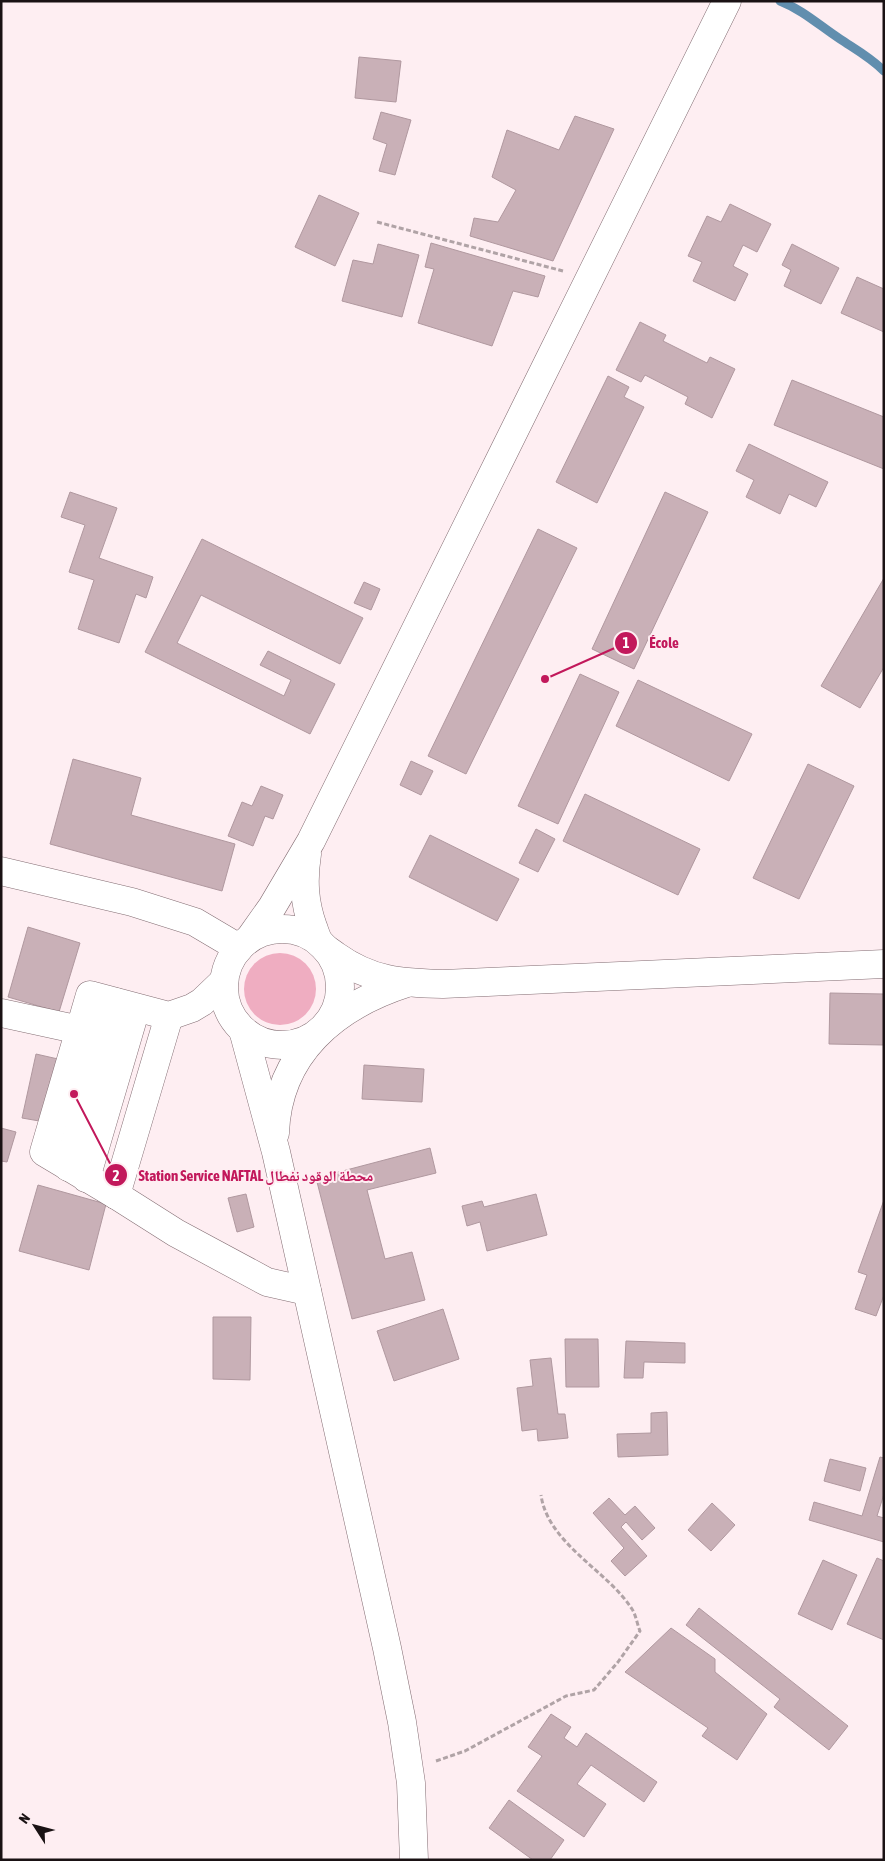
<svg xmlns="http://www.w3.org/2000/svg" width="885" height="1861" font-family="'Asap Condensed','Noto Naskh Arabic',sans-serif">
  <rect width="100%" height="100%" fill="#feeef2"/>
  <circle fill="#efadc1" cx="280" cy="989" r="36"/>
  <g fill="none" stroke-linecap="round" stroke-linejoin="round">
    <path stroke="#618eae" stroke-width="9" d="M780,1C803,10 820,26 840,39C855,49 870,57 884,71"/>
  </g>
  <g fill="#c9b0b7" stroke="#b0989f">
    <path d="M359,57L401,61L396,102L355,98Z"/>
    <path d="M381,112L411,120L395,175L379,171L387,144L373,139Z"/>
    <path d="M575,116L614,129L553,261L470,236L474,218L498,222L516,190L492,177L507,130L559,150Z"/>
    <path d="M319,195L359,213L335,266L295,247Z"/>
    <path d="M730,204L771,224L757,252L743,245L733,266L748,274L735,301L693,281L702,262L688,256L707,216L721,222Z"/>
    <path d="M431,243L545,276L538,297L513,291L492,346L418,323L434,269L425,267Z"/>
    <path d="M378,244L419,255L402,317L342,301L353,260L373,264Z"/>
    <path d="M792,244L839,268L821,304L784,286L791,270L782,265Z"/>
    <path d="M857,277L884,289V332L841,313Z"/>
    <path d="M640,322L666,335L663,341L707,363L710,357L735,369L712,418L685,404L688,397L645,375L641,382L616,370Z"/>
    <path d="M608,376L629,387L624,397L644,407L597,503L556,482Z"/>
    <path d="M792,380L884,417V469L774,425Z"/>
    <path d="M749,444L828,482L816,507L789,494L780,514L746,497L754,480L736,471Z"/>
    <path d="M70,492L117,508L99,558L153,577L146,598L136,594L119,643L78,629L94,580L69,572L85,525L61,517Z"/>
    <path d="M665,492L708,512L634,669L592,649Z"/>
    <path d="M538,529L577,548L466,774L428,756Z"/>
    <path d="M202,539L363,618L340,664L201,595L177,643L284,696L291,680L260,665L268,651L335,684L310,734L145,652Z"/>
    <path d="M884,578V667L860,708L821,686Z"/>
    <path d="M364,582L380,589L371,610L354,603Z"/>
    <path d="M580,674L619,692L558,824L518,806Z"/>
    <path d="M638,680L752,734L729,781L616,726Z"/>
    <path d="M73,759L141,778L131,815L235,844L222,891L50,844Z"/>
    <path d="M411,761L433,771L421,795L400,785Z"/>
    <path d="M808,764L854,786L799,899L753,878Z"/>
    <path d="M261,786L283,795L273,819L265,816L253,846L228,836L242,802L252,806Z"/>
    <path d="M585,794L700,849L678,895L563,841Z"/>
    <path d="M536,829L555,839L538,872L519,863Z"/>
    <path d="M430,835L519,879L497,921L409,877Z"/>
    <path d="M28,927L80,943L59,1012L8,997Z"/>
    <path d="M830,993L884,994V1045L829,1044Z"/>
    <path d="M36,1054L58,1059L45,1122L22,1118Z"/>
    <path d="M364,1065L424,1069L422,1102L362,1099Z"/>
    <path d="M1,1128L16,1132L7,1162L1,1161Z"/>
    <path d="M430,1148L436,1173L367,1190L385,1259L412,1252L425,1300L352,1319L316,1178Z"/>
    <path d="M38,1185L106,1204L89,1270L19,1251Z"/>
    <path d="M246,1194L254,1227L237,1232L228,1198Z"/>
    <path d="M536,1194L547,1235L487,1251L480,1222L467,1226L462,1206L482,1201L484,1207Z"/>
    <path d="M884,1200V1295L876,1316L855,1309L867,1275L858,1272Z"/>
    <path d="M443,1309L459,1359L394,1381L377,1331Z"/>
    <path d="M213,1317H251L250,1380L213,1379Z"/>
    <path d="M565,1339H598L599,1387H566Z"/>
    <path d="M626,1341L685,1343V1363L644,1362L643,1378H624Z"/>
    <path d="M551,1358L558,1414H565L568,1438L538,1441L537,1429L522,1431L517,1388L533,1386L530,1360Z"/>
    <path d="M667,1412L668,1455L618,1457L617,1434L651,1433V1413Z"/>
    <path d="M880,1457L884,1458V1494L877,1516L884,1518V1542L809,1520L814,1502L862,1516Z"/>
    <path d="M830,1459L866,1468L860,1491L824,1481Z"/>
    <path d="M609,1498L625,1515L635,1506L655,1528L642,1540L626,1522L621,1527L647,1556L625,1576L611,1561L624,1548L593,1513Z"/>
    <path d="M712,1503L735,1525L711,1551L688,1530Z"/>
    <path d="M877,1558L884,1561V1640L847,1624Z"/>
    <path d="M823,1560L857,1575L832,1630L798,1614Z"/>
    <path d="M699,1608L848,1726L829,1750L774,1707L780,1699L686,1625Z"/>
    <path d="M671,1628L715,1659V1672L767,1714L737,1760L702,1736L708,1728L625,1672Z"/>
    <path d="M551,1714L571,1727L564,1738L577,1747L586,1733L657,1782L644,1802L591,1765L577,1784L606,1804L584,1837L517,1791L542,1756L528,1747Z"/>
    <path d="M509,1800L564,1840L550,1860H533L489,1828Z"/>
  </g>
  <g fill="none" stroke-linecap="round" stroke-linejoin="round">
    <defs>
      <g id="minor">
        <path d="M1,871L132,902L195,922L239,948"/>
        <path d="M224,981L202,1002L192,1008L169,1016L90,995L44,1152L116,1195L176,1233L267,1282L307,1291"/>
        <path d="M1,1013L80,1030"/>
        <path d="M68,1167L115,1002"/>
        <path d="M86,1178L136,1008"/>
        <path d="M116,1195L169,1016"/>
      </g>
      <g id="major">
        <path d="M307,854C303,880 304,902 313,927C315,932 317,940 321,944C325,949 331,952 336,956C371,981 401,983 443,984L884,964"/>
        <circle cx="282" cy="987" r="58"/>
        <path d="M250,938L272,907L311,841L727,1"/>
        <path d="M243,1030L276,1152L387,1648L402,1722L411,1783L414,1860"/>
        <path d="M275,1133C278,1053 335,1006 407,983"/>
      </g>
    </defs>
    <use href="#minor" stroke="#836d73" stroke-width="29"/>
    <use href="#major" stroke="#836d73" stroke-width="29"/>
    <g stroke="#b0a3a6" stroke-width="3" stroke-dasharray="5 2.5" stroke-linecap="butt">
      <path d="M377,222L563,271"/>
      <path d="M436,1761L465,1751L566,1696L594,1690L618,1662L640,1631C637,1624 636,1615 632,1609C607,1570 548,1544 541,1495"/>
    </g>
    <use href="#minor" stroke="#fff" stroke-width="28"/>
    <use href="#major" stroke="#fff" stroke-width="28"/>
  </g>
  <path fill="none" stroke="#c2185b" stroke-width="2" d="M545 679L626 643M74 1094L116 1175"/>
  <g fill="#c2185b" stroke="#feeef2" stroke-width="2">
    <circle cx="545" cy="679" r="5"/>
    <circle cx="74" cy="1094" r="5"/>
    <circle cx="626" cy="643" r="12"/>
    <circle cx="116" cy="1175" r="12"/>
  </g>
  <g font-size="15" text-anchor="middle" font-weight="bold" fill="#fff">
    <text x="626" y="648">1</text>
    <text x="116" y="1181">2</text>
  </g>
  <g font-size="15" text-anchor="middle" font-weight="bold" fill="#c2185b" stroke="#feeef2" stroke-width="4" stroke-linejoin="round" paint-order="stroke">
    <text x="664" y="648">École</text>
    <text x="256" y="1181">Station Service NAFTAL محطة الوقود نفطال</text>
  </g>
  <rect width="885" height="1861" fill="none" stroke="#1a1214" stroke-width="5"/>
  <g transform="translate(35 1826) rotate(306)" stroke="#feeef2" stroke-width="4" paint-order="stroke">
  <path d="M0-4L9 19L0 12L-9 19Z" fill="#1a1214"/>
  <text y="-8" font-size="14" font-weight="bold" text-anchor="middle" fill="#1a1214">N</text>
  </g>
</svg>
